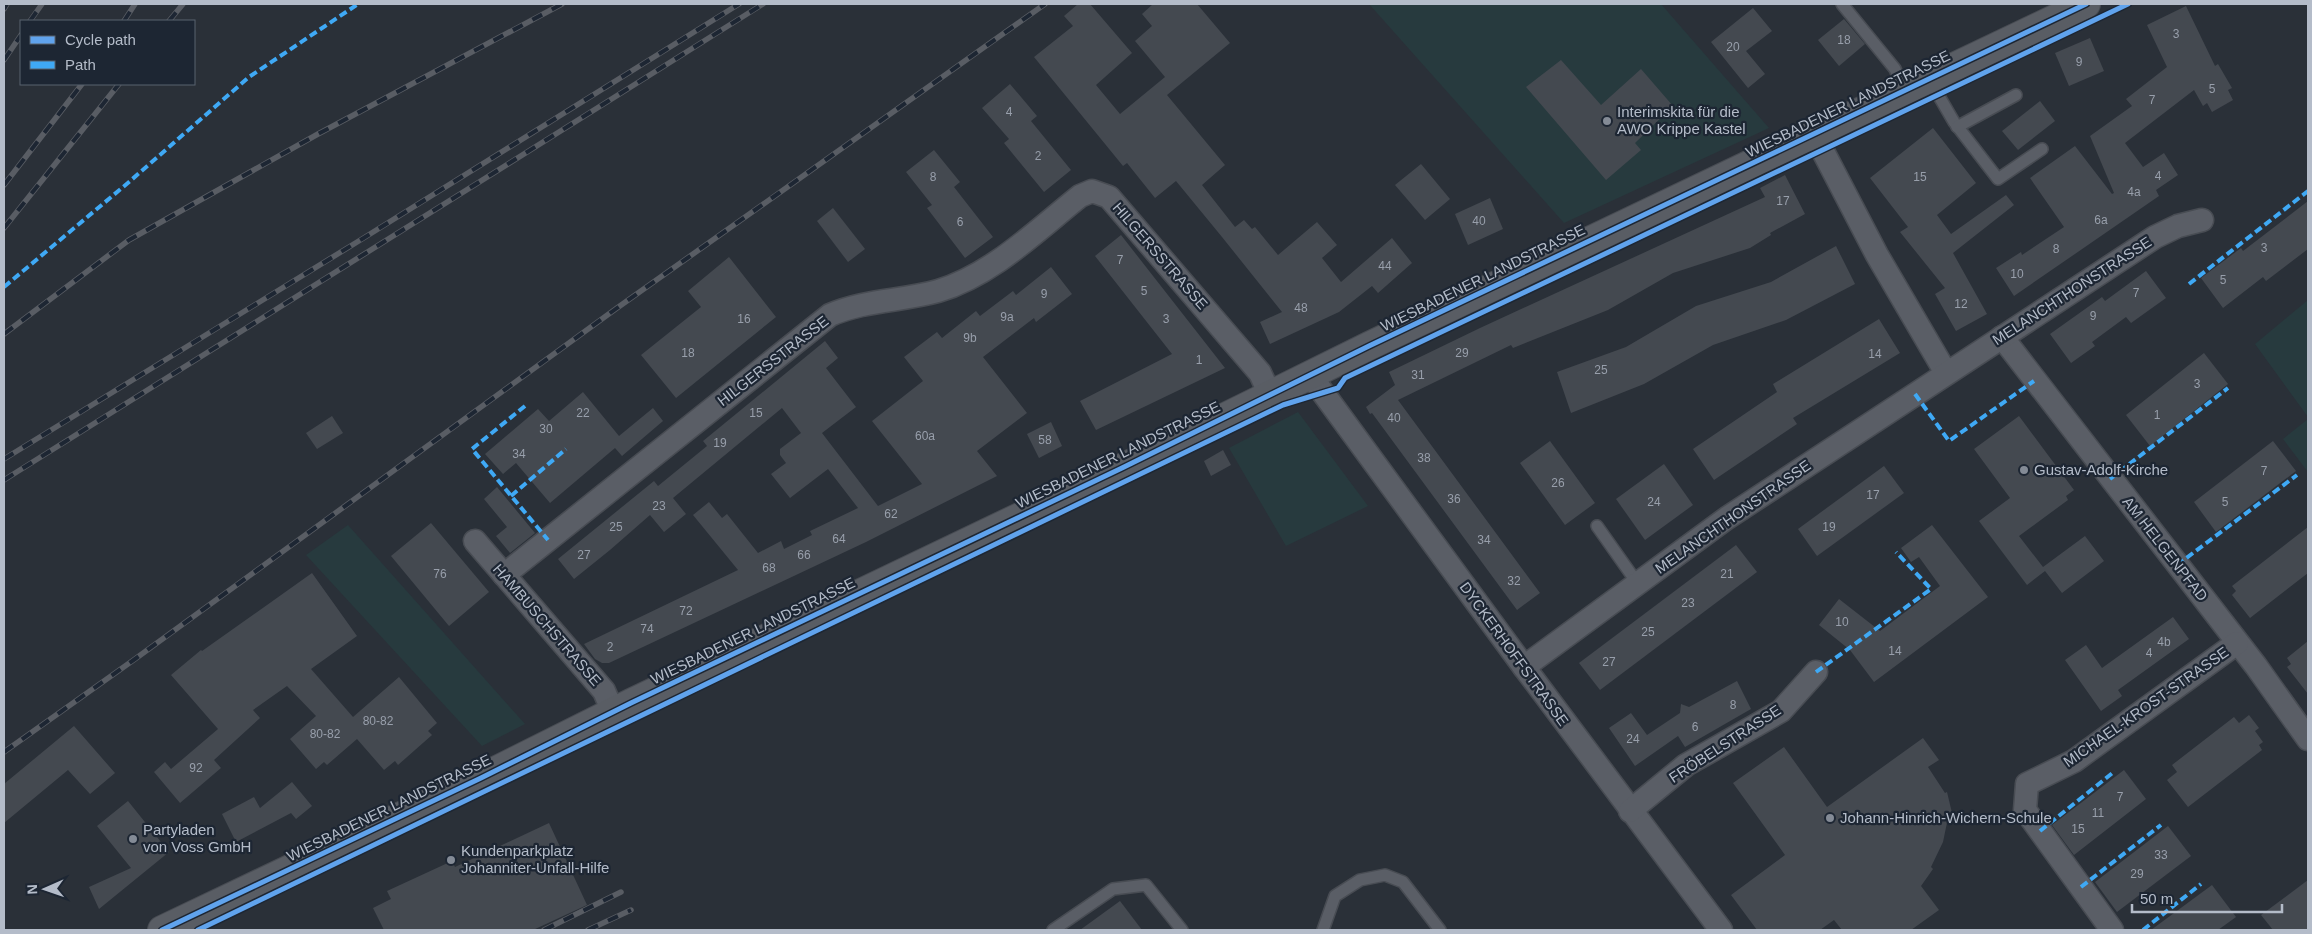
<svg xmlns="http://www.w3.org/2000/svg" width="2312" height="934" font-family="Arial,sans-serif">
  <rect width="100%" height="100%" fill="#2a3038"/>
  <g fill="#273a3e">
    <path d="M1369,4H1661L1769,128L1564,223Z"/>
    <path d="M2308,300V417L2255,344Z"/>
    <path d="M1298,412L1368,506L1286,546L1229,448Z"/>
    <path d="M2308,419V472L2283,439Z"/>
    <path d="M348,525L525,724L482,746L306,555Z"/>
  </g>
  <g fill="#444950">
    <path d="M1078,4H1090L1132,53L1096,85L1120,114L1165,77L1135,41L1152,26L1142,14L1153,4H1197L1230,43L1167,95L1225,165L1202,185L1235,227L1244,220L1252,229L1255,227L1278,255L1317,222L1337,245L1322,258L1341,282L1392,238L1412,263L1378,293L1372,286L1339,312L1270,344L1260,322L1282,312L1222,237L1176,181L1155,198L1127,163L1123,166L1034,57L1073,26L1064,16Z"/>
    <path d="M2186,6L2215,66L2218,64L2232,88L2228,90L2233,100L2212,112L2207,103L2203,106L2194,90L2125,143L2143,167L2164,153L2178,175L2156,190L2159,196L2014,296L1996,268L2021,252L2022,255L2064,227L2030,178L2075,146L2112,194L2114,193L2090,136L2132,106L2126,99L2167,67L2147,25Z"/>
    <path d="M1753,8L1772,31L1746,51L1765,74L1748,88L1711,42Z"/>
    <path d="M1844,19L1865,44L1839,66L1818,40Z"/>
    <path d="M2090,38L2104,71L2069,86L2055,53Z"/>
    <path d="M1561,60L1601,105L1641,69L1673,106L1635,143L1641,150L1606,180L1526,87Z"/>
    <path d="M1010,84L1037,116L1031,121L1071,170L1044,192L1004,143L1009,139L982,108Z"/>
    <path d="M2040,101L2055,121L2018,150L2002,131Z"/>
    <path d="M1933,128L1976,183L1937,215L1951,234L2006,195L2014,205L1953,253L1987,314L1956,331L1935,294L1945,288L1900,232L1908,227L1870,178Z"/>
    <path d="M934,150L960,182L954,187L993,237L965,258L927,208L932,205L906,172Z"/>
    <path d="M1421,164L1450,199L1425,220L1395,185Z"/>
    <path d="M1785,175L1805,214L1770,233L1771,235L1750,248L1673,273L1608,310L1513,348L1511,345L1398,400L1540,593L1517,610L1372,413L1370,414L1366,407L1395,385L1389,372L1480,328L1765,197L1760,188Z"/>
    <path d="M1490,198L1503,229L1468,245L1455,214Z"/>
    <path d="M2308,201V249L2266,281L2263,277L2223,308L2201,278L2241,248L2243,251Z"/>
    <path d="M833,208L865,249L848,262L817,221Z"/>
    <path d="M1121,235L1225,368L1096,430L1080,401L1172,354L1095,256Z"/>
    <path d="M1836,246L1855,284L1786,320L1713,345L1644,384L1571,413L1557,372L1626,347L1696,306L1771,282Z"/>
    <path d="M729,257L776,317L676,398L641,355L701,307L688,291Z"/>
    <path d="M1051,267L1072,294L1036,322L1034,318L983,357L1027,413L977,451L997,476L866,542L609,663H602L595,659L584,644L738,570L693,515L709,502L722,518L727,514L758,553L781,541L784,549L812,535L810,531L858,508L828,469L790,498L771,474L786,463L780,455V449L801,433L782,408L673,498L686,514L664,532L650,515L610,550L574,579L558,559L654,481L658,486L707,446L703,441L825,341L838,358L826,368L856,407L822,433L878,506L922,484L872,421L923,381L904,357L937,332L942,338L976,311L980,316L1013,291L1016,295Z"/>
    <path d="M2146,271L2166,298L2131,323L2126,317L2092,342L2095,346L2071,363L2050,334L2102,297L2105,301Z"/>
    <path d="M1879,319L1900,353L1793,418L1797,424L1714,480L1693,449L1777,392L1773,384Z"/>
    <path d="M2204,353L2228,384L2150,446L2126,415Z"/>
    <path d="M583,392L619,436L653,408L663,421L622,456L615,448L550,503L516,463L503,474L485,454L538,409L549,421Z"/>
    <path d="M332,416L343,433L317,449L306,433Z"/>
    <path d="M2019,416L2074,490L2066,496L2068,500L2019,536L2043,567L2085,536L2104,561L2062,593L2045,571L2027,585L1979,521L2010,498L1974,449Z"/>
    <path d="M1051,422L1062,446L1039,458L1027,434Z"/>
    <path d="M1550,441L1595,503L1565,525L1520,463Z"/>
    <path d="M2273,441L2296,471L2216,532L2194,502Z"/>
    <path d="M1223,450L1231,465L1211,476L1204,461Z"/>
    <path d="M1664,464L1693,505L1645,540L1616,499Z"/>
    <path d="M1884,466L1904,493L1817,556L1798,529Z"/>
    <path d="M497,487L535,533L510,553L496,536L507,527L484,499Z"/>
    <path d="M431,523L489,592L449,626L391,556Z"/>
    <path d="M1932,525L1988,597L1874,682L1850,650L1819,625L1839,599L1880,631L1940,586L1919,557L1911,562L1901,548Z"/>
    <path d="M2308,527V573L2250,618L2232,595L2236,591L2232,586Z"/>
    <path d="M1736,545L1757,572L1600,690L1579,663Z"/>
    <path d="M312,573L357,636L311,669L353,717L399,677L437,723L428,731L432,735L398,765L395,761L384,770L357,739L327,765L324,762L316,769L290,739L316,716L287,686L253,710L260,718L214,760L221,768L180,803L154,772L165,762L171,769L218,729L171,675L201,650L202,651Z"/>
    <path d="M2173,617L2189,639L2118,690L2122,696L2101,711L2065,660L2086,645L2102,668Z"/>
    <path d="M2308,641V694L2287,667L2291,664L2287,658Z"/>
    <path d="M1737,681L1751,709L1685,747L1678,736L1635,766L1609,728L1631,713L1647,735L1680,713L1681,704L1689,707Z"/>
    <path d="M2249,715L2259,728L2255,731L2263,742L2259,745L2262,750L2188,807L2167,780L2177,772L2172,765L2234,717L2239,723Z"/>
    <path d="M74,726L115,773L90,794L68,770L4,823V784Z"/>
    <path d="M1923,738L1939,760L1928,767L1945,793L1947,792L1952,813H1949L1943,842L1931,867L1933,869L1921,886L1939,910L1911,930H1842L1834,920L1820,930H1757L1731,895L1785,855L1733,783L1784,747L1827,807Z"/>
    <path d="M2124,770L2146,799L2074,855L2052,825Z"/>
    <path d="M292,782L312,806L296,819L291,813L236,842L222,814L254,797L260,808Z"/>
    <path d="M128,801L169,852L99,909L89,887L131,868L97,826Z"/>
    <path d="M549,823L587,905L533,930H384L373,908L391,899L387,891L452,861L455,867Z"/>
    <path d="M2168,826L2191,856L2117,912L2095,882Z"/>
    <path d="M2308,880V930H2273L2261,915Z"/>
    <path d="M2212,885L2236,917L2218,930H2151Z"/>
    <path d="M1120,901L1142,930H1080Z"/>
  </g>
  <g fill="none" stroke-linecap="round" stroke-linejoin="round">
    <defs>
      <g id="lane">
        <path d="M1842,4L1895,69L1904,91"/>
        <path d="M1929,79L1954,122L1998,179L2042,149"/>
        <path d="M1957,127L2016,95"/>
        <path d="M1597,526L1638,584"/>
        <path d="M1053,930L1113,889L1146,885L1182,930"/>
        <path d="M1323,930L1335,896L1360,880L1385,875L1403,882L1440,930"/>
      </g>
      <g id="street">
        <path d="M1814,134L1877,255L1946,373"/>
        <path d="M2002,337L2256,666L2308,739"/>
        <path d="M1310,375L1524,667L1721,930"/>
        <path d="M475,541L604,691L613,712"/>
        <path d="M504,575L830,315C864,300 902,301 938,291C992,275 1036,231 1080,196L1092,191L1109,197L1260,373L1270,395"/>
        <path d="M1524,667L1727,518L2155,237L2178,226L2202,220"/>
        <path d="M1630,811L1686,765L1781,711L1816,672"/>
        <path d="M2112,930L2025,810L2027,784L2074,761L2237,643"/>
      </g>
      <path id="secondary" d="M162,930L481,778L631,703L1122,468L1369,346L2086,4"/>
    </defs>
    <use href="#lane" stroke="#484c53" stroke-width="14"/>
    <use href="#street" stroke="#484c53" stroke-width="25"/>
    <use href="#secondary" stroke="#484c53" stroke-width="30"/>
    <use href="#lane" stroke="#5a5e66" stroke-width="11"/>
    <use href="#street" stroke="#5a5e66" stroke-width="22"/>
    <use href="#secondary" stroke="#595d64" stroke-width="28"/>
    <defs>
      <g id="rail">
        <path d="M4,9L7,4"/>
        <path d="M30,21L42,4"/>
        <path d="M124,21L135,4"/>
        <path d="M169,21L183,4"/>
        <path d="M4,60L21,35"/>
        <path d="M4,185L82,84"/>
        <path d="M4,228L119,84"/>
        <path d="M4,334L129,240L318,134L562,4"/>
        <path d="M4,459L362,239L739,4"/>
        <path d="M4,480L763,4"/>
        <path d="M4,752L135,659L617,308L1045,4"/>
        <path d="M544,930L621,892"/>
        <path d="M588,930L631,910"/>
      </g>
    </defs>
    <use href="#rail" stroke="#595d64" stroke-width="5.5"/>
    <use href="#rail" stroke="#1d2633" stroke-width="4" stroke-dasharray="11" stroke-linecap="butt"/>
    <g stroke="#3fa9f5" stroke-width="4" stroke-dasharray="8 4" stroke-linecap="butt">
      <path d="M2189,284L2308,191"/>
      <path d="M4,287L129,182L249,77L358,4"/>
      <path d="M1915,394L1949,441L2034,381"/>
      <path d="M525,406L472,449L548,540"/>
      <path d="M2110,479L2228,388"/>
      <path d="M511,496L566,449"/>
      <path d="M2177,565L2297,475"/>
      <path d="M1816,672L1931,589L1896,552"/>
      <path d="M2040,831L2115,771"/>
      <path d="M2081,887L2161,825"/>
      <path d="M2143,930L2201,884"/>
    </g>
    <defs>
      <g id="cycleway">
        <path d="M162,930L481,778L631,703L1122,468L1369,346L2086,4"/>
        <path d="M198,930L1283,405L1338,388L1345,378L2128,4"/>
      </g>
    </defs>
    <use href="#cycleway" stroke="#1d2633" stroke-width="8"/>
    <use href="#cycleway" stroke="#60a3ed" stroke-width="5"/>
  </g>
  <g fill="#848b96" stroke="#1d2633" stroke-width="2">
    <circle cx="1607" cy="121" r="5"/>
    <circle cx="2024" cy="470" r="5"/>
    <circle cx="1830" cy="818" r="5"/>
    <circle cx="133" cy="839" r="5"/>
    <circle cx="451" cy="860" r="5"/>
  </g>
  <g text-anchor="middle" stroke-width="4.5" stroke-linejoin="round" paint-order="stroke">
    <g font-size="12" fill="#989fab">
      <text x="2176" y="38">3</text>
      <text x="1844" y="44">18</text>
      <text x="1733" y="51">20</text>
      <text x="2079" y="66">9</text>
      <text x="2212" y="93">5</text>
      <text x="2152" y="104">7</text>
      <text x="1009" y="116">4</text>
      <text x="1038" y="160">2</text>
      <text x="2158" y="180">4</text>
      <text x="933" y="181">8</text>
      <text x="1920" y="181">15</text>
      <text x="2134" y="196">4a</text>
      <text x="1783" y="205">17</text>
      <text x="2101" y="224">6a</text>
      <text x="1479" y="225">40</text>
      <text x="960" y="226">6</text>
      <text x="2264" y="252">3</text>
      <text x="2056" y="253">8</text>
      <text x="1120" y="264">7</text>
      <text x="1385" y="270">44</text>
      <text x="2017" y="278">10</text>
      <text x="2223" y="284">5</text>
      <text x="1144" y="295">5</text>
      <text x="2136" y="297">7</text>
      <text x="1044" y="298">9</text>
      <text x="1961" y="308">12</text>
      <text x="1301" y="312">48</text>
      <text x="2093" y="320">9</text>
      <text x="1007" y="321">9a</text>
      <text x="744" y="323">16</text>
      <text x="1166" y="323">3</text>
      <text x="970" y="342">9b</text>
      <text x="688" y="357">18</text>
      <text x="1462" y="357">29</text>
      <text x="1875" y="358">14</text>
      <text x="1199" y="364">1</text>
      <text x="1601" y="374">25</text>
      <text x="1418" y="379">31</text>
      <text x="2197" y="388">3</text>
      <text x="583" y="417">22</text>
      <text x="756" y="417">15</text>
      <text x="2157" y="419">1</text>
      <text x="1394" y="422">40</text>
      <text x="546" y="433">30</text>
      <text x="925" y="440">60a</text>
      <text x="1045" y="444">58</text>
      <text x="720" y="447">19</text>
      <text x="519" y="458">34</text>
      <text x="1424" y="462">38</text>
      <text x="2264" y="475">7</text>
      <text x="1558" y="487">26</text>
      <text x="1873" y="499">17</text>
      <text x="1454" y="503">36</text>
      <text x="1654" y="506">24</text>
      <text x="2225" y="506">5</text>
      <text x="659" y="510">23</text>
      <text x="891" y="518">62</text>
      <text x="616" y="531">25</text>
      <text x="1829" y="531">19</text>
      <text x="839" y="543">64</text>
      <text x="1484" y="544">34</text>
      <text x="584" y="559">27</text>
      <text x="804" y="559">66</text>
      <text x="769" y="572">68</text>
      <text x="440" y="578">76</text>
      <text x="1727" y="578">21</text>
      <text x="1514" y="585">32</text>
      <text x="1688" y="607">23</text>
      <text x="686" y="615">72</text>
      <text x="1842" y="626">10</text>
      <text x="647" y="633">74</text>
      <text x="1648" y="636">25</text>
      <text x="2164" y="646">4b</text>
      <text x="610" y="651">2</text>
      <text x="1895" y="655">14</text>
      <text x="2149" y="657">4</text>
      <text x="1609" y="666">27</text>
      <text x="1733" y="709">8</text>
      <text x="378" y="725">80-82</text>
      <text x="1695" y="731">6</text>
      <text x="325" y="738">80-82</text>
      <text x="1633" y="743">24</text>
      <text x="196" y="772">92</text>
      <text x="2120" y="801">7</text>
      <text x="2098" y="817">11</text>
      <text x="2078" y="833">15</text>
      <text x="2161" y="859">33</text>
      <text x="2137" y="878">29</text>
    </g>
    <g font-size="15" fill="#b4bcc9" stroke="#1d2633">
      <text transform="translate(1848 104) rotate(-26)" y="5">WIESBADENER LANDSTRASSE</text>
      <text transform="translate(1160 256) rotate(49)" y="5">HILGERSSTRASSE</text>
      <text transform="translate(1483 278) rotate(-26)" y="5">WIESBADENER LANDSTRASSE</text>
      <text transform="translate(2072 291) rotate(-33)" y="5">MELANCHTHONSTRASSE</text>
      <text transform="translate(773 361) rotate(-38)" y="5">HILGERSSTRASSE</text>
      <text transform="translate(1118 455) rotate(-26)" y="5">WIESBADENER LANDSTRASSE</text>
      <text transform="translate(1733 517) rotate(-35)" y="5">MELANCHTHONSTRASSE</text>
      <text transform="translate(2165 549) rotate(52)" y="5">AM HELGENPFAD</text>
      <text transform="translate(547 625) rotate(49)" y="5">HAMBUSCHSTRASSE</text>
      <text transform="translate(753 631) rotate(-26)" y="5">WIESBADENER LANDSTRASSE</text>
      <text transform="translate(1514 654) rotate(54)" y="5">DYCKERHOFFSTRASSE</text>
      <text transform="translate(2146 707) rotate(-35)" y="5">MICHAEL-KROST-STRASSE</text>
      <text transform="translate(1725 744) rotate(-33)" y="5">FRÖBELSTRASSE</text>
      <text transform="translate(389 808) rotate(-26)" y="5">WIESBADENER LANDSTRASSE</text>
    </g>
    <g font-size="15" fill="#b4bcc9" stroke="#1d2633" text-anchor="start">
      <text x="1617" y="117">Interimskita für die<tspan x="1617" dy="17">AWO Krippe Kastel</tspan></text>
      <text x="2034" y="475">Gustav-Adolf-Kirche</text>
      <text x="1840" y="823">Johann-Hinrich-Wichern-Schule</text>
      <text x="143" y="835">Partyladen<tspan x="143" dy="17">von Voss GmbH</tspan></text>
      <text x="461" y="856">Kundenparkplatz<tspan x="461" dy="17">Johanniter-Unfall-Hilfe</tspan></text>
    </g>
  </g>
  <rect width="2312" height="934" fill="none" stroke="#b4bcc9" stroke-width="10"/>
  <rect x="20" y="20" width="175" height="65" fill="#1d2633" stroke="#59626f"/>
  <rect x="30" y="36" width="25" height="8" fill="#60a3ed" stroke="#59626f"/>
  <text x="65" y="45" font-size="15" fill="#b4bcc9">Cycle path</text>
  <rect x="30" y="61" width="25" height="8" fill="#3fa9f5" stroke="#59626f"/>
  <text x="65" y="70" font-size="15" fill="#b4bcc9">Path</text>
  <g transform="translate(45 889) rotate(268)" stroke="#1d2633" stroke-width="4" paint-order="stroke">
  <path d="M0-4L9 19L0 12L-9 19Z" fill="#b4bcc9"/>
  <text y="-8" font-size="14" font-weight="bold" text-anchor="middle" fill="#b4bcc9">N</text>
  </g>
  <path d="M2132 904v8h150v-8" fill="none" stroke="#b4bcc9" stroke-width="2.5"/>
  <text x="2140" y="904" font-size="15" fill="#b4bcc9" stroke="#1d2633" stroke-width="4" paint-order="stroke">50 m</text>
</svg>
